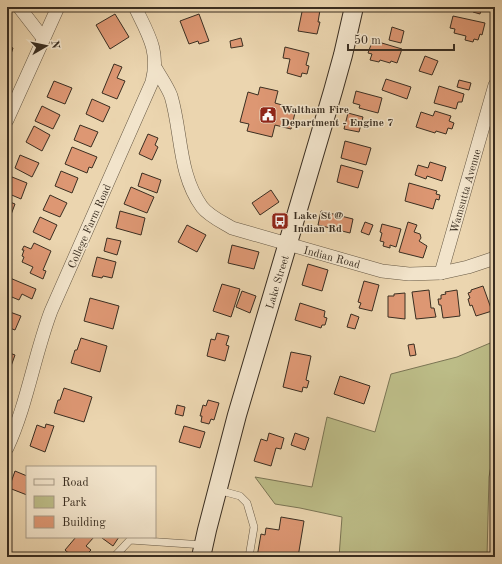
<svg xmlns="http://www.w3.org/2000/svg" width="502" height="564" font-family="'Old Standard TT',serif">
  <rect width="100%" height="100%" fill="#ebd5af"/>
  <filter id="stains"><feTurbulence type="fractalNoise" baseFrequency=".005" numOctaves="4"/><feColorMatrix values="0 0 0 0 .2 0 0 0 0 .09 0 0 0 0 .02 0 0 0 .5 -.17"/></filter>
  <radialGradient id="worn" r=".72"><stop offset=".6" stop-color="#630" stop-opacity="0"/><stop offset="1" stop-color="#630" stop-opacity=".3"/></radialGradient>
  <path fill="#bcbc87" stroke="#7b7554" d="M495,341V442L489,477L487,557H339L342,517L300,508L275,504L255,477L312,487L327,417L375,432L391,374L457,357Z"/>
  <g fill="#dd9773" stroke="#3a2e21">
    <path d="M303,7L320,10L318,22H320L317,34L298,31Z"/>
    <path d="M380,7H393V10Z"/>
    <path d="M473,7H487L486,11L481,10L480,14L473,12L474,7Z"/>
    <path d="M115,14L129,37L110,49L96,25Z"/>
    <path d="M199,14L209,41L199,44L198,41L189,44L180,21Z"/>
    <path d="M453,16L485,23L482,35L480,34L478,40L474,39L473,42L465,40L466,36L454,33L455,29L450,28Z"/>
    <path d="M392,27L404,31L401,43L389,40Z"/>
    <path d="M241,38L243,46L231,48L230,41Z"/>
    <path d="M375,41L402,49L397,63L391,61L390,63L380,60L379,62L370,60L372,54L368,53L372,42L375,43Z"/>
    <path d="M7,46L13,48L8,63L7,62Z"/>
    <path d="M285,47L309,53L306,65L309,66L307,74L302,73L301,77L287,73L290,59L283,58Z"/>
    <path d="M425,56L438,61L432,75L419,71Z"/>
    <path d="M114,64L122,67L117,78L125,81L117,99L102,93Z"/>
    <path d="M386,79L411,87L407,99L382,90Z"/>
    <path d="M459,80L471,83L469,90L457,87Z"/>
    <path d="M54,81L72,88L65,104L47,97Z"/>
    <path d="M439,86L464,94L462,102H458L456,109L434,103Z"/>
    <path d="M260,87L278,91L275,103L296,109L291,129L275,125L272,137L247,131L249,124L240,122L248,92L258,95Z"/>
    <path d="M356,91L382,98L378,113L359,108L360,105L353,103Z"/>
    <path d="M92,99L110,107L103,122L86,114Z"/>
    <path d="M42,106L60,115L53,129L35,121Z"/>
    <path d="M435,111L451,116L449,121L454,123L452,129L448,128L446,134L436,131L435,133L416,127L421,112L433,116Z"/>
    <path d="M348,113L363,117L359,132L344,129Z"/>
    <path d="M80,125L98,132L91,147L74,140Z"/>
    <path d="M34,126L50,135L42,151L26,142Z"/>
    <path d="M148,134L158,138L155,145L158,147L152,160L139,154Z"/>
    <path d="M345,141L371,148L366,165L341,158Z"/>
    <path d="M72,147L97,157L92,168L89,167L87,173L65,164Z"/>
    <path d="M20,155L39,163L32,177L15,168Z"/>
    <path d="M430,162L446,167L442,181L427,176L426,179L415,175L418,165L428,168Z"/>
    <path d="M341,165L363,171L358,188L337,182Z"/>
    <path d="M61,171L78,178L72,193L55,186Z"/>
    <path d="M142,173L161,180L157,193L138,186Z"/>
    <path d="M7,175L27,183L21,199L7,193Z"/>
    <path d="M409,183L437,191L436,194L440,195L439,200L436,199L433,209L405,201Z"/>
    <path d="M131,187L154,197L147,213L124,204Z"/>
    <path d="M271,190L279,202L260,215L252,203Z"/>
    <path d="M50,195L67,203L60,217L43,210Z"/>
    <path d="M7,198L11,200L10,202L15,204L9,220L7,219Z"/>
    <path d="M120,211L145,218L141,235L116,228Z"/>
    <path d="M321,211L353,219L350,233L318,225Z"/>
    <path d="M40,217L57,225L50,240L33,232Z"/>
    <path d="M365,222L373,225L369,235L361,232Z"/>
    <path d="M408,222L417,225L414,232L420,234L421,238L419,241L427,246L423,258L399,252Z"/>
    <path d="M382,224L401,229L396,247L390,245V248L383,246L384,242L380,241L382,233L380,232Z"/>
    <path d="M187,225L206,235L197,252L178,242Z"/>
    <path d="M107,238L121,241L117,255L104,251Z"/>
    <path d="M34,243L51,251L43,270L46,271L43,279L30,273L33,267L22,262L24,257L22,256L24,250H22L24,246L31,249Z"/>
    <path d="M232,245L259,252L254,269L228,263Z"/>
    <path d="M97,257L116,262L112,278L103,276L102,278L92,276Z"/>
    <path d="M308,264L328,270L322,291L302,285Z"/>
    <path d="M10,278L36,289L32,299L22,294L19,300L7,295V285Z"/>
    <path d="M364,281L379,285L372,311L359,308L361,303L358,302Z"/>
    <path d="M222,284L240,289L231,317L213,311Z"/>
    <path d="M483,286L492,311L476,316L472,305L470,306L468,299L470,298L468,293L471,292V290Z"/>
    <path d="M429,290L431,308H434L436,317L416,319L412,292Z"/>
    <path d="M457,290L460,316L443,318L441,305H439L438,299H441V295L446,294L445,292Z"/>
    <path d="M242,291L256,296L250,313L236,307Z"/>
    <path d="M405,293V319L388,317V296H394V294Z"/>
    <path d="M90,298L119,306L113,329L84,321Z"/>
    <path d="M300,303L325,311L324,317L327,318L325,325H322L321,328L295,320Z"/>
    <path d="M7,311L21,316L15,330L7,327Z"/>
    <path d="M351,314L359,317L355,329L347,327Z"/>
    <path d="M217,333L229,336L226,345L229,346L225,361L207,356L211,339L215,340Z"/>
    <path d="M81,338L107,346L100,372L71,363L75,350H77Z"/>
    <path d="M414,344L416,355L410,356L408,345Z"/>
    <path d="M7,352L15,355L10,369L7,368Z"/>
    <path d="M291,352L311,356L306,380L309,381L307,388L303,387L302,392L283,387Z"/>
    <path d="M340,376L370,386L364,404L334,394Z"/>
    <path d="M64,388L92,397L84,422L54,413L58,400H60Z"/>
    <path d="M208,400L219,403L214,420L211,419L209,424L201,422L202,416H200L203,405L206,406Z"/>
    <path d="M177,405L185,407L183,416L175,414Z"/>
    <path d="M46,424L54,426L45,452L30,446L37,425L45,428Z"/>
    <path d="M184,426L205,432L200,448L179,442Z"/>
    <path d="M269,433L284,438L281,449L276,448L271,466L254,461L261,439L267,441Z"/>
    <path d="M295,433L309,438L305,450L291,445Z"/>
    <path d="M15,471L27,476V495L9,488Z"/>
    <path d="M281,517L304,521L298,557H257L261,534L265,535L266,528L279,530Z"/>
    <path d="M76,537H94L86,546L91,550L84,557H73L65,550Z"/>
    <path d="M103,537H119L113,546L102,538Z"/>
  </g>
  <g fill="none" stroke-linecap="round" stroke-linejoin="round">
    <defs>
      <g id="lane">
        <path d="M218,490L240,496L247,503L254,527L249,557"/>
        <path d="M114,557L130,540L204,545"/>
      </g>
      <g id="street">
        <path d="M19,7L43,38"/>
        <path d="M156,69C161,78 167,86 171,96C182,133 178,174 202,207C209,216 222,222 232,228L382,271L409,274L441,273L468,267L495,258"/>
        <path d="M7,120L58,7"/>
        <path d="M441,273L495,85"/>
        <path d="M7,448C27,405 34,356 51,311L152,82C160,51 148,34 135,7"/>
      </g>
      <path id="secondary" d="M201,557L207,530L237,415L333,91L343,55L354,7"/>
    </defs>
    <use href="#lane" stroke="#665844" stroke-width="8"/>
    <use href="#street" stroke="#665844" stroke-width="14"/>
    <use href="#secondary" stroke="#3a2e21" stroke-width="20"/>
    <use href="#lane" stroke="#f2e4cb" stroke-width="7"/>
    <use href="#street" stroke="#f2e4cb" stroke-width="13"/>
    <use href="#secondary" stroke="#f2e4cb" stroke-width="18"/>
  </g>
  <defs>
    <symbol id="civic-square" viewBox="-11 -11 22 22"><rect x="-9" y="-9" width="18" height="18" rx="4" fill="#8f2418" stroke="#f2e4cb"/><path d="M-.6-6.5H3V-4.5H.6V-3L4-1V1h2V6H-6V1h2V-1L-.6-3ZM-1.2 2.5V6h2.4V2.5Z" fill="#fff"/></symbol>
    <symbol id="bus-square" viewBox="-11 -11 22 22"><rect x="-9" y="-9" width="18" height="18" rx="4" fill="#8f2418" stroke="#f2e4cb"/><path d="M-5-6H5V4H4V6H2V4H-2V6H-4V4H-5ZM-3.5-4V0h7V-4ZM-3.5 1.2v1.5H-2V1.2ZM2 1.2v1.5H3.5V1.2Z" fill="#fff"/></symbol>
  </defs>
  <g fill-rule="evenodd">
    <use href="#civic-square" x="258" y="105" width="20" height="20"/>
    <use href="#bus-square" x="270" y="211" width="20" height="20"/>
  </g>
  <g text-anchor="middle" stroke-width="3" stroke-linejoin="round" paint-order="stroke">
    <g font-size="11" font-weight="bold" fill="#3a2e21" stroke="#f2e4cb" text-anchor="start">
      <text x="281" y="113">Waltham Fire<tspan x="281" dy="13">Department - Engine 7</tspan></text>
      <text x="293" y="219">Lake St @<tspan x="293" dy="13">Indian Rd</tspan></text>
    </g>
    <g font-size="11" fill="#3a2e21" stroke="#f2e4cb">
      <text transform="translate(465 191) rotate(-74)" y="4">Wamsutta Avenue</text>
      <text transform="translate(89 226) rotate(-66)" y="4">College Farm Road</text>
      <text transform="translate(332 257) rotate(15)" y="4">Indian Road</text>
      <text transform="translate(277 282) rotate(-73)" y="4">Lake Street</text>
    </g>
  </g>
  <rect width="502" height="564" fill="none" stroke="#ebd5af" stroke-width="24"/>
  <rect x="8" y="8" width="486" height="548" fill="none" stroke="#3a2e21" stroke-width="2"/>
  <rect x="12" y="12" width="478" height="540" fill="none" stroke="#3a2e21"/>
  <rect x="26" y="466" width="130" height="72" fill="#f2e4cb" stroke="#a89b87"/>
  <rect x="34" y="479" width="20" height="6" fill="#f2e4cb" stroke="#a89b87"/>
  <text x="62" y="486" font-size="12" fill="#3a2e21">Road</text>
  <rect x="34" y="496" width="20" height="12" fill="#bcbc87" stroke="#a89b87"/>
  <text x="62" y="506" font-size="12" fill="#3a2e21">Park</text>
  <rect x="34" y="516" width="20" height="12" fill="#dd9773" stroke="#a89b87"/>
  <text x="62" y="526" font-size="12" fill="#3a2e21">Building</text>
  <g transform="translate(46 46) rotate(81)" stroke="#f2e4cb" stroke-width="3" paint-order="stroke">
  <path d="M0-3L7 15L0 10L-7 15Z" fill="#3a2e21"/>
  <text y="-6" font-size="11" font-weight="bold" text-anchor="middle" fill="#3a2e21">N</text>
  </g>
  <path d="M348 44v6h106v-6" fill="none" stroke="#3a2e21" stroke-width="2"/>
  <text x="354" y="44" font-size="12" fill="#3a2e21" stroke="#f2e4cb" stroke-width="3" paint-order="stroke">50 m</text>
  <rect width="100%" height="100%" filter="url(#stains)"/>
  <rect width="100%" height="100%" fill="url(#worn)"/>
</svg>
